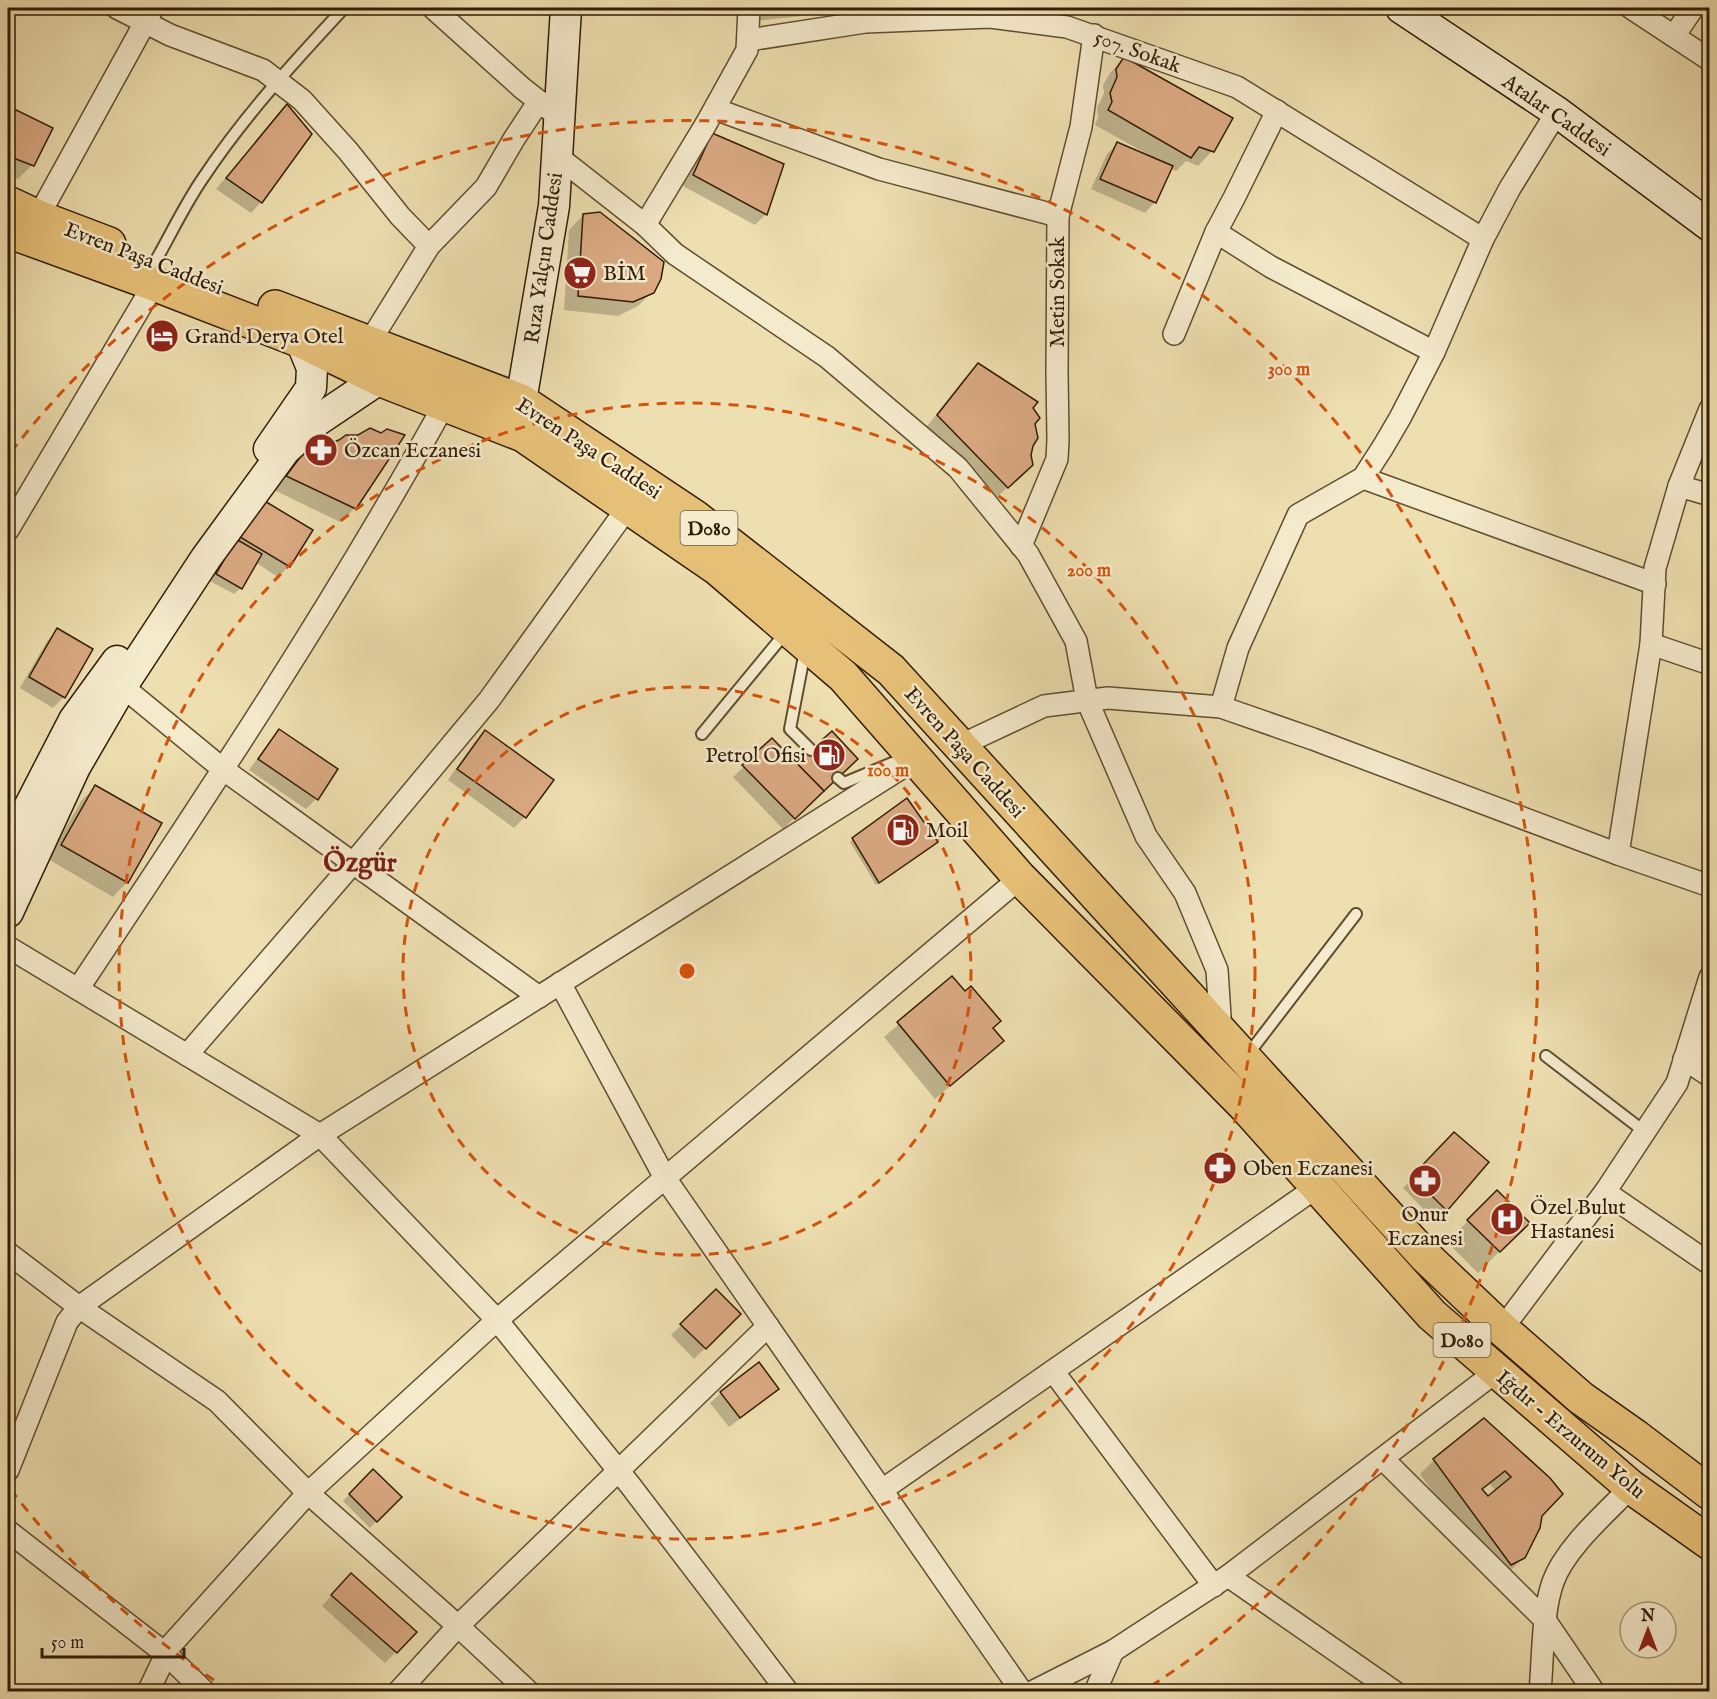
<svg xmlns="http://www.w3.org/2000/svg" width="1717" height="1699" font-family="'IM FELL English',serif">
  <rect width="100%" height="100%" fill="#eedfb0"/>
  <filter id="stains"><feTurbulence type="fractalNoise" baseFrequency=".00333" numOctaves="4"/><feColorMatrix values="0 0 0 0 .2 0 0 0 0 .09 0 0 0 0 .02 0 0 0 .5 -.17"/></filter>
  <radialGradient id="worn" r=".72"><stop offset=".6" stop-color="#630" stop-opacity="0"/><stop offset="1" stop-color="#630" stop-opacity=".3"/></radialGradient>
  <g fill="#0003" fill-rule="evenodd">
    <path d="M430,8H461L448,21Z"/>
    <path d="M754,8H810L802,16L755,21Z"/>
    <path d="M1124,58L1212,151L1198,166L1186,161L1176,171L1170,168L1155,202L1145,213L1091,189L1107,154L1117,144L1146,156L1147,154L1095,125L1098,117L1097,108L1104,93L1103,85L1110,73Z"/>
    <path d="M287,106L261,202L251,213L216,189Z"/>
    <path d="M8,108L51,128L32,165L18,179L8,175Z"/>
    <path d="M713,135L766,214L755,225L683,186L702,145Z"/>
    <path d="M583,215L652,292L638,306L618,316L564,310L569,230Z"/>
    <path d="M979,365L1031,408L1033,423L1031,465L993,501L924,430L964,379Z"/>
    <path d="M301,457L355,508L340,522L274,490L287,472Z"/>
    <path d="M253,512L289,566L278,577L255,562L241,588L234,594L210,581Z"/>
    <path d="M58,630L91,650L64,697L53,708L20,688L47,641Z"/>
    <path d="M279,731L316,799L306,809L249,770L269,742Z"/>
    <path d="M485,732L552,780L525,817L514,828L448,780L474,743Z"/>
    <path d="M772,740L819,794L783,829L733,777Z"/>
    <path d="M95,787L160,824L127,882L113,897L48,859L81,801Z"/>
    <path d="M853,839L934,844L876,885L850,842Z"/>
    <path d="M952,978L1002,1041L935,1099L884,1037Z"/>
    <path d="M1454,1134L1487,1162L1435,1221L1403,1188Z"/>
    <path d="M1497,1192L1528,1223L1478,1273L1447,1242Z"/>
    <path d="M716,1291L739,1314L694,1359L671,1335Z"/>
    <path d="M777,1388L767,1399L729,1427L710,1403L721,1393Z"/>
    <path d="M1484,1420L1541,1516L1524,1557L1509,1572L1496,1579L1420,1474L1434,1460ZM1490,1484L1496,1491L1487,1498L1481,1491Z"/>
    <path d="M373,1471L400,1497L370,1528L343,1501Z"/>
    <path d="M341,1585L415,1632L385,1663L322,1606Z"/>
  </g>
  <g fill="#daa982" stroke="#311c05" stroke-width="1.5" fill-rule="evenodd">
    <path d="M1124,57L1233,118L1214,152L1199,147L1191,158L1108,110L1112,102L1110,93L1117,77L1116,69Z"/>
    <path d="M287,104L312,134L262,203L226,178Z"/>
    <path d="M8,106L53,128L34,166L8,156Z"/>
    <path d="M712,133L784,164L767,215L693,175Z"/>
    <path d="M1117,142L1173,166L1156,203L1100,179Z"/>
    <path d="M600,212L664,262L661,279L654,293L633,302L578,296L583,214Z"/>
    <path d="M978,363L1038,402L1033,408L1040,418L1035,424L1038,438L1033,446L1031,455L1033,465L1008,488L937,415Z"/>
    <path d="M370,428L381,433L387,429L405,435L356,509L286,476L301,456L309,450L339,440L346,435H358Z"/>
    <path d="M263,500L313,530L290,567L240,537Z"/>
    <path d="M236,539L262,554L242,589L216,574Z"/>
    <path d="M57,628L93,649L65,698L29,677Z"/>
    <path d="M279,729L338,769L318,800L258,759Z"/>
    <path d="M485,730L554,780L526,818L457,769Z"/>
    <path d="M832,731L858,759L824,791L796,763Z"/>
    <path d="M772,738L824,791L795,819L742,765Z"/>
    <path d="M95,785L162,823L128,883L61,845Z"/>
    <path d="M907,798L938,842L879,883L852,838Z"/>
    <path d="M952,976L965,991L971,986L1001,1021L993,1028L1004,1041L950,1086L897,1022Z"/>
    <path d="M1454,1132L1489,1162L1447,1211L1412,1176Z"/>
    <path d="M1497,1190L1530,1223L1500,1252L1467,1220Z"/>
    <path d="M716,1289L741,1314L706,1349L680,1324Z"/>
    <path d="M759,1362L779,1389L740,1418L720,1392Z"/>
    <path d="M1484,1418L1550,1478L1563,1494L1542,1516L1540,1528L1525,1558L1511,1565L1433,1459ZM1505,1471L1511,1477L1488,1496L1482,1489Z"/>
    <path d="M373,1469L402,1497L377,1522L349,1494Z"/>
    <path d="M351,1573L417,1632L397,1653L331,1595Z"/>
  </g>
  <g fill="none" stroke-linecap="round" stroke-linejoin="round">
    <defs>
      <g id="lane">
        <path d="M155,262C171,234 185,204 203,178C244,116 294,62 344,8"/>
        <path d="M805,651L790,729L811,750"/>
        <path d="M702,734L786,632"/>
        <path d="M838,778L844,783L897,761"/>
        <path d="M1546,1056L1645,1132"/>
        <path d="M1246,1057L1356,914"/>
      </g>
      <g id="street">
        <path d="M117,8L170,35L263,70L302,100L348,151L400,216L429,246"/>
        <path d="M433,8L522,88L550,110"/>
        <path d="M1631,8L1710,60"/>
        <path d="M1674,36L1693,8"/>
        <path d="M749,40L865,22L990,17L1067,27L1237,87L1483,239"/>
        <path d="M715,109L879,169L1058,216"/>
        <path d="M1277,111L1234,198L1216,232L1271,267L1434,352"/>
        <path d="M557,156L645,225L675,254L827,357L958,468L1028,554L1076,641L1087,700L1146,836L1185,893L1217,970L1221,1032"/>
        <path d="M38,217L153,8"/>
        <path d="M645,225L706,124L747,50L749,8"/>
        <path d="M1174,334L1216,232"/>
        <path d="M369,343L429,246L486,187L514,139L539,101"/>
        <path d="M1363,478L1655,584"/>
        <path d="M1679,486L1710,495"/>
        <path d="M8,530L154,284"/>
        <path d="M1021,546L1057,459L1058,440L1057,372L1058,216L1081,127L1094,35"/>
        <path d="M1651,644L1710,664"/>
        <path d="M122,686L224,770L539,997"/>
        <path d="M1221,707L1238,648L1298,515L1363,478L1383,447L1400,418L1434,352L1483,239L1510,188L1557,112"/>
        <path d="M959,746L1044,706L1108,698L1221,707L1313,739L1618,854L1710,886"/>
        <path d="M1618,854L1651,644L1655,568L1679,486L1710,409"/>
        <path d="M8,947L320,1135L497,1320L630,1485L788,1692"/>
        <path d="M560,983L665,1178L1022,1692"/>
        <path d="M78,989C205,798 333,606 444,405"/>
        <path d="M1689,1045L1710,1053"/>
        <path d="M187,1055L354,862L489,700L628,507"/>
        <path d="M1684,1059L1710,1076"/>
        <path d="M1605,1192L1710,1264"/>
        <path d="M8,1253L79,1307L217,1401L308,1493L458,1626L529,1692"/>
        <path d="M1502,1329L1605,1192L1677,1083L1710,977"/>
        <path d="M1053,1371L1214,1586"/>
        <path d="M1383,1459L1545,1620L1594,1692"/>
        <path d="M8,1470L67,1322L79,1307L320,1135L914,760"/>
        <path d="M882,1490L1317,1187"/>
        <path d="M8,1531L166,1654L205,1692"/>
        <path d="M1228,1576L1395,1692"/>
        <path d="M148,1692L170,1646L308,1493L497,1320L1020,878"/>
        <path d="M398,1692L458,1626L768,1326"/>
        <path d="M1032,1692L1113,1651L1228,1576L1497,1371"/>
        <path d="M1095,1692L1113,1651"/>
        <path d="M1540,1692C1543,1659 1542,1613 1553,1582C1565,1548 1606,1513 1631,1487"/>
      </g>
      <g id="secondary">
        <path d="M1401,8L1557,112L1710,226"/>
        <path d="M522,424L521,401L554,206L566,8"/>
        <path d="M269,449L311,388L312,368L301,341"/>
        <path d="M8,848L74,720L117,661"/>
        <path d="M8,912L75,767L122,686L206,558L285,450L318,420L379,379"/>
      </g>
      <g id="highway">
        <path d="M8,203L38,217L109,244"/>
        <path d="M8,231L154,284L301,341L379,379L523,435L718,569L843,676L1020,878L1244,1105L1432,1315L1631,1487L1710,1543"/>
        <path d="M275,307L521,401L695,517L891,670L1425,1256L1502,1329L1581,1398L1635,1436L1710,1493"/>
      </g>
    </defs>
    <use href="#lane" stroke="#604d30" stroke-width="14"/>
    <use href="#street" stroke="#604d30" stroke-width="24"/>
    <use href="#secondary" stroke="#311c05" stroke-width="33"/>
    <use href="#highway" stroke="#311c05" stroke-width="36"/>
    <use href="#lane" stroke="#f4eacc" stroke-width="10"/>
    <use href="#street" stroke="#f4eacc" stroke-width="21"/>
    <use href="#secondary" stroke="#f4eacc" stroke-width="30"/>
    <use href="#highway" stroke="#e7c078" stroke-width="33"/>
  </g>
  <g fill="none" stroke="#d6530b" stroke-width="3" stroke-dasharray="10 8">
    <circle cx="687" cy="971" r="284"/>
    <circle cx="687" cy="971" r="568"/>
    <path d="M229 1690A852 852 0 0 1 11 1490M11 452A852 852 0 1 1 1145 1690"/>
  </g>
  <defs>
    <symbol id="supermarket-disc" viewBox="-11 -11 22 22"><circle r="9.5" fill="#8f2418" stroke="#f4eacc"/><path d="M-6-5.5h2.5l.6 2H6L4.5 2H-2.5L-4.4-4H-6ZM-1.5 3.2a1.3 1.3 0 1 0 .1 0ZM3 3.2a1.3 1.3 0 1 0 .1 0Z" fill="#fff"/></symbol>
    <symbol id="hotel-disc" viewBox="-11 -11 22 22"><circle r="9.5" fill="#8f2418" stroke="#f4eacc"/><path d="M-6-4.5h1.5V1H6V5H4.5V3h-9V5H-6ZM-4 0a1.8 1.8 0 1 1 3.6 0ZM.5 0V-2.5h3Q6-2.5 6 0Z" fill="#fff"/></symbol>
    <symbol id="pharmacy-disc" viewBox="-11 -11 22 22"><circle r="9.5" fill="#8f2418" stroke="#f4eacc"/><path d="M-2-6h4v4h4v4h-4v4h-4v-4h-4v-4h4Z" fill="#fff"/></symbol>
    <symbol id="fuel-disc" viewBox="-11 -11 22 22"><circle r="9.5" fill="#8f2418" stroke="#f4eacc"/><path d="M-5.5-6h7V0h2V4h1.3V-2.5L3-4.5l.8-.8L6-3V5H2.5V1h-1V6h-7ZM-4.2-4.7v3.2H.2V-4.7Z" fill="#fff"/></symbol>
    <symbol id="hospital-disc" viewBox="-11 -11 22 22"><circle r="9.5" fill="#8f2418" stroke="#f4eacc"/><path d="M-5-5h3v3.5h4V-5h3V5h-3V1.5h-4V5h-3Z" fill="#fff"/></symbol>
  </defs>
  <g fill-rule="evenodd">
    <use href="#supermarket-disc" x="561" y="254" width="38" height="38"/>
    <use href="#hotel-disc" x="143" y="317" width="38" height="38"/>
    <use href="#pharmacy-disc" x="302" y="431" width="38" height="38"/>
    <use href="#fuel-disc" x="810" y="736" width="38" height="38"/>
    <use href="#fuel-disc" x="884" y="811" width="38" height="38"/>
    <use href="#pharmacy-disc" x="1201" y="1149" width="38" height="38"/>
    <use href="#pharmacy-disc" x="1406" y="1162" width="38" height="38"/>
    <use href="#hospital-disc" x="1488" y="1200" width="38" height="38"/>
  </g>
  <g text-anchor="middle" stroke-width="5" stroke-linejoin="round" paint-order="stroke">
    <g fill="#f4eacc" stroke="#6c5a41" stroke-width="1.5">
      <rect x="680.5" y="511" width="57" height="34" rx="4.5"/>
      <rect x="1433.5" y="1323" width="57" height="34" rx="4.5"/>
    </g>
    <g font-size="20" font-weight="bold" fill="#311c05">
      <text x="709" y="535">D080</text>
      <text x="1462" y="1347">D080</text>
    </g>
    <g font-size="21" fill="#311c05" stroke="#f4eacc">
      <text transform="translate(1138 51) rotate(20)" y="7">507. Sokak</text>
      <text transform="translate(1557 115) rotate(35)" y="7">Atalar Caddesi</text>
      <text transform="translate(144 258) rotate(21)" y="7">Evren Paşa Caddesi</text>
      <text transform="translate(543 258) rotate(-82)" y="7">Rıza Yalçın Caddesi</text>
      <text transform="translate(1057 292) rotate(-90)" y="7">Metin Sokak</text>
      <text transform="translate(589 448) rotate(33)" y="7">Evren Paşa Caddesi</text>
      <text transform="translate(965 752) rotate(48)" y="7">Evren Paşa Caddesi</text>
      <text transform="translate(1571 1434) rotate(40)" y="7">Iğdır - Erzurum Yolu</text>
    </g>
    <g font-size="21" fill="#311c05" stroke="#f4eacc" text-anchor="start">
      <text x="603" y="280">BİM</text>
      <text x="185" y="343">Grand Derya Otel</text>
      <text x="344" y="457">Özcan Eczanesi</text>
      <text x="806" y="762" text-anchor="end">Petrol Ofisi</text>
      <text x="926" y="837">Moil</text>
      <text x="1243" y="1175">Oben Eczanesi</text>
      <text x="1530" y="1214">Özel Bulut<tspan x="1530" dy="24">Hastanesi</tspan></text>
      <text x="1425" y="1221" text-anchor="middle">Onur<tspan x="1425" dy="24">Eczanesi</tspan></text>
    </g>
    <g font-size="27" font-weight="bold" fill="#7a1f14" stroke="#f4eacc">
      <text x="360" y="871">Özgür</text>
    </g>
  </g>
  <circle cx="687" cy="971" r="9" fill="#d6530b" stroke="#f4eacc" stroke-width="3"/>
  <g font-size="18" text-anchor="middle" font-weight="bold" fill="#d6530b" stroke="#f4eacc" stroke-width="5" stroke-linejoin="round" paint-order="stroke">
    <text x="1289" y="375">300 m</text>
    <text x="1089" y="576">200 m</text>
    <text x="888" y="776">100 m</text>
  </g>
  <rect width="1717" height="1699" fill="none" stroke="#eedfb0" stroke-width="30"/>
  <rect x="9" y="9" width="1699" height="1681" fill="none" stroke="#311c05" stroke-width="3"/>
  <rect x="15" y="15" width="1687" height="1669" fill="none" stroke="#311c05" stroke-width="1.5"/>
  <g transform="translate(1648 1630)"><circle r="28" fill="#f4eacc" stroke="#a6987c" stroke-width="1.5"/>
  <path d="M0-4.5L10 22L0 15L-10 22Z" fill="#8f2418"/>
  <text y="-9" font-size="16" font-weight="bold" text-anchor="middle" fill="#311c05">N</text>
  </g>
  <path d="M42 1648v9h142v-9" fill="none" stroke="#311c05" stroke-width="3"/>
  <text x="51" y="1648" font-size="18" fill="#311c05" stroke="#f4eacc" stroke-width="4.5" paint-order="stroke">50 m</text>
  <rect width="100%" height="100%" filter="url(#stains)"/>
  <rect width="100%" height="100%" fill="url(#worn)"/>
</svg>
